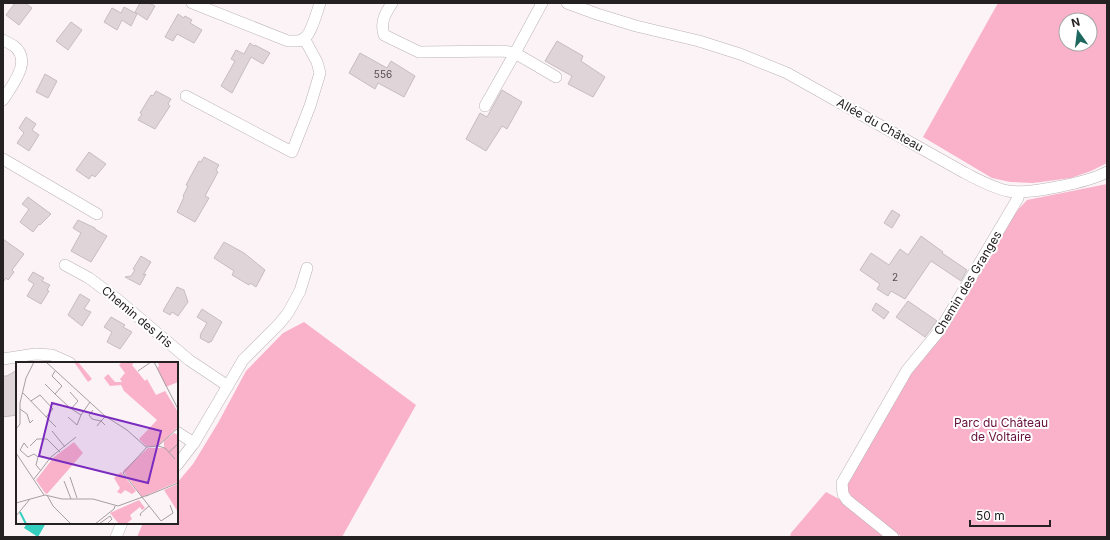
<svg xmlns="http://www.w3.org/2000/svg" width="1110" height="540" font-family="Inter,sans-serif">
  <rect width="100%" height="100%" fill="#fcf3f6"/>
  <g fill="#fab2cb" fill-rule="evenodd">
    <path d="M998,3H1107V163L1091,171L1071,178L1033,183L1010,182L992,178L923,137ZM1066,20H1090V44H1066Z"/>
    <path d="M1107,184V537H902L851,497L848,493L847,481L910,375L949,325L983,269L1013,215L1027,200Z"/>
    <path d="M304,322L416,405L342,537H137L143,523H177V483L193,464L218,423L246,371L283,333Z"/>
    <path d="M826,492L839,499L888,537H790L791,533Z"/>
  </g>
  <path fill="#34cfbe" d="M27,523H46L38,537L24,528Z"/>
  <g fill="#dfd5d8" stroke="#c6bdc0">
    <path d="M15,3H25L32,8L19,25L6,15Z"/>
    <path d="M140,3H149L155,6L147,20L135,12Z"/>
    <path d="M124,7L137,14L131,26L122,20L117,30L104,22L112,8L121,13Z"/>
    <path d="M178,14L184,18L185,16L192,20L190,23L202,30L194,43L177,34L173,41L165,37Z"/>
    <path d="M71,22L82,30L68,50L56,41Z"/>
    <path d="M557,41L583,56L581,61L605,77L593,97L568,84L572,76L545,61Z"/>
    <path d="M250,43L254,46L255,45L270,53L263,64L251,57L232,93L221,86L235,61L231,59L236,50L244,54Z"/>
    <path d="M360,53L387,68L391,61L415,76L404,97L378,83L375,89L349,73Z"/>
    <path d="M45,74L57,81L48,98L36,92Z"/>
    <path d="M502,90L522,102L507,129L502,126L486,151L466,139L480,113L487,117Z"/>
    <path d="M156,91L171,99L168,104L170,106L155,129L138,120L142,114L140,113L151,95L153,96Z"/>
    <path d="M26,117L36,124L32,130L39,135L29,151L17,143L24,133L19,128Z"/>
    <path d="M89,152L106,164L95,177L92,175L89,179L76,170Z"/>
    <path d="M204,157L219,165L216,170L218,172L205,196L209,198L195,222L177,212L184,197L183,196L188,186L186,185L199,161L201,162Z"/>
    <path d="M28,197L51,214L40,225L39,224L33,232L20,222L29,209L22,204Z"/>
    <path d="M892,210L900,215L892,228L884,223Z"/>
    <path d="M78,220L95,228V229L107,236L91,262L71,251L81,233L73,228Z"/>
    <path d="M921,236L943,252L942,253L967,270L961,281L931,261L905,299L891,291L888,296L877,289L880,284L860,270L871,253L889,265L900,249L908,255Z"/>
    <path d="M3,239L24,254L12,270L14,272L8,280L6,278L3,282Z"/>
    <path d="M224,242L244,253L265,270L256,287L250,283L249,285L232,275L234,271L214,258Z"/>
    <path d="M141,256L151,262L143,275L146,274L140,285L125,277L131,276L135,270L133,269Z"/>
    <path d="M33,272L44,278L42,281L50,285L47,290L49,291L41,304L27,296L34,284L28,280Z"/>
    <path d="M177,287L184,290L188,302L178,316L172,312L170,315L163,311Z"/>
    <path d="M80,294L90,300L84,309L91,312L82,326L68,315Z"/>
    <path d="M908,301L937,321L925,337L896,317Z"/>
    <path d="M876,303L889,312L884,319L872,310Z"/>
    <path d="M202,309L222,322L211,342L210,341L209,343L200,338L201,335H200L207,323L197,317Z"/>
    <path d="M111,317L125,325L123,327L132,332L120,349L107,342L112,332L104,327Z"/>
    <path d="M17,370V415L3,417V376H7Z"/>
  </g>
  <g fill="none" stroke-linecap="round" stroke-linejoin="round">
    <defs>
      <g id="minor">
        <path d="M192,3L288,41C293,41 299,42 304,39C311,34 317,12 320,3"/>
        <path d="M392,3C385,14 380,22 384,35L419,52L503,51L515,53L542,3"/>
        <path d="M567,3L597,14L636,26L699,41L740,54L787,73L965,173C979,180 993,188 1008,191C1028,195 1089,182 1107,172"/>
        <path d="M3,40C7,42 11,44 14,46C33,61 12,85 3,100"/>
        <path d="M186,96L292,152L310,106L320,73L317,62L304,38"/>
        <path d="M485,106L515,53L556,77"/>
        <path d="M3,159L97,214"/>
        <path d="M65,265L89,278L117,299L189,360L228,386"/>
        <path d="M3,359L35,354L52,355L70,363"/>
        <path d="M177,432L194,443"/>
        <path d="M177,465L194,443L243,360L279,324L288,313L300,291L307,268"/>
        <path d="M116,537L122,523"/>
        <path d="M893,537L847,500L843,494L842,483L907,370L940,330L1018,198L1019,193"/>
      </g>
    </defs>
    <use href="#minor" stroke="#bbb2b5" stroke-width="12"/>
    <use href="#minor" stroke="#fff" stroke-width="11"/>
  </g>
  <g text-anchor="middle" stroke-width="4" stroke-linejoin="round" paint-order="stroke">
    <g font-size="10" fill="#544e50">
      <text x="383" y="78">556</text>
      <text x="895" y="281">2</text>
    </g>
    <g font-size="12" fill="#252122" stroke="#fff">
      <text transform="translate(880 125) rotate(29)" y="4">Allée du Château</text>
      <text transform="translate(968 283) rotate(-59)" y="4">Chemin des Granges</text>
      <text transform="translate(137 317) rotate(40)" y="4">Chemin des Iris</text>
    </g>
    <g font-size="12" fill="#660f3b" stroke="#fff">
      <text x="1001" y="427">Parc du Château<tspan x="1001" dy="14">de Voltaire</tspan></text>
    </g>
  </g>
  <g transform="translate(16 362)">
    <rect width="162" height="162" fill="#fcf3f6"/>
    <path d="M58,0H62L76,17L72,20ZM106,0H118L116,3L129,19L131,17L140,33L149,29L162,50V65L142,84H130L123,77L141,58L108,29L105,23L94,24L88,16L92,12L99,20H106L104,17L109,11L103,3ZM142,0H162V20L150,25L141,6L143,4ZM158,71L162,73V120L126,135L107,109L132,86H149L160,98L148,85V79ZM58,80L67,91L31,132L29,131L20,118L38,95ZM105,110L120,129L116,132L109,128L105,132L101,130L104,126L98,116ZM162,122V150L148,128ZM123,138L129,146L126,148L124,145L114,153L116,157L110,162H103L94,151Z" fill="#fab2cb"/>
    <path fill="none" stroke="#34cfbe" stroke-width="2" d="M4,150L10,162"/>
    <path fill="none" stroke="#a69fa1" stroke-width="1" d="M30,0L89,54L111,68L130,85L142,84L162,66M138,0L162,47M39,9L36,14L46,24L39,32L54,46L65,53L74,40M122,9L135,0M29,22L39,32M54,30L62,39L55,47M7,31L40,65M15,39L24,33L37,47L30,55M4,47L11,52L14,61L17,58M77,48L73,53L76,57L85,59L90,54M52,55L61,63L65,53M81,64L85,59L89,63M0,67L4,62V41L10,16L18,0M36,69L49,85M14,84L21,77H31L44,90M142,84L149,86L159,97M131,85L107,111L145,159L157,151L154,143M12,86L8,81L4,88L12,95L18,92L22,95L20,103L25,109M153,90L162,82M0,91L28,133M54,115L61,136M18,117L35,95L60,75M48,119L55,137M31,133L37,144L55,162M130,134L162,121M0,141L29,133L46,137H77L102,144L132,133M0,154L14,137M125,154L124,152L133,144M79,162L98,147L99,144M83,162L94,154L96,157L91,162"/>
    <path fill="#7b2cbf" fill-opacity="0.15" stroke="#7b2cbf" stroke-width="2" d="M36,41L145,69L132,121L23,94Z"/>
    <rect width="162" height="162" fill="none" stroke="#252122" stroke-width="2"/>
  </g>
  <rect width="1110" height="540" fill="none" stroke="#252122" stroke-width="8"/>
  <g transform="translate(1078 32) rotate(346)"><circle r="19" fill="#ffffff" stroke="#a8a6a7"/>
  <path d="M0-3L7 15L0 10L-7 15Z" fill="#1d675e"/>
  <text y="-6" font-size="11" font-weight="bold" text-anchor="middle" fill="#252122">N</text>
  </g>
  <path d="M970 520v6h80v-6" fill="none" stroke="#252122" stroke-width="2"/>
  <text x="976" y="520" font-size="12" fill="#252122" stroke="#ffffff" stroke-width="3" paint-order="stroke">50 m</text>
</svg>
